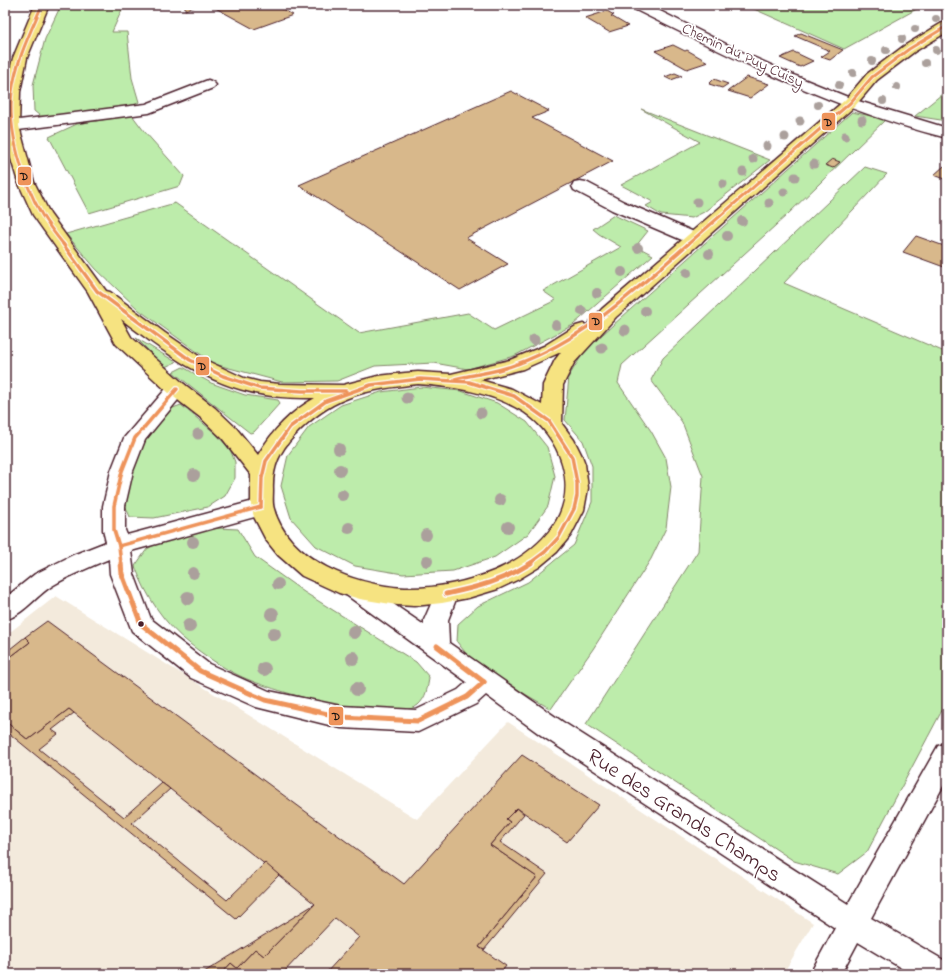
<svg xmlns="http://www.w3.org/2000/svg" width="952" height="979" font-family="'Indie Flower',sans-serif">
  <rect width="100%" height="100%" fill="#fff"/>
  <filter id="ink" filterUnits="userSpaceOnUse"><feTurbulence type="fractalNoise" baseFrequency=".025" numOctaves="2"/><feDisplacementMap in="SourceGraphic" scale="8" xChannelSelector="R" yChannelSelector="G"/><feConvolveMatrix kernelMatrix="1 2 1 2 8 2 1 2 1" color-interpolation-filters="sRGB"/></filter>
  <g filter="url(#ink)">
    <path fill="#f3eadc" d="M56,596L417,819L508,722L813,923L783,974H5V636Z"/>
    <g fill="#bdecab" stroke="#84866b">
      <path d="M61,5H124L112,32H127L132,78L139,102L130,108L54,117L40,116L34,111L33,85L45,39Z"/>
      <path d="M745,5H924L844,49Z"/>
      <path d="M947,90V121L915,116Z"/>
      <path d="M641,109L770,160L704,212L692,218L661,215L646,206L653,202L621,185L700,142Z"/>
      <path d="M852,112L886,119L787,215L622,365L618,383L651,431L666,458L671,487L666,528L651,559L593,649L551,709L476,666L457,642L458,624L478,606L528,582L574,545L592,502V466L583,441L565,420L569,376L585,350Z"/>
      <path d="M132,115L144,131L184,176L180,186L89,213L49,137L77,124Z"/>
      <path d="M865,167L887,174L784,283L947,353V701L867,852L838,874L794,861L586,724L698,551L703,476L682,422L651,380L663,358Z"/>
      <path d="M175,203L359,333L468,313L494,330L556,300L543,291L621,247L599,234L593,229L614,215L648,231L636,246L653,255L573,325L514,356L468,369L434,363L375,366L337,381L282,382L214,364L139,310L96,269L66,234Z"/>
      <path d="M136,338L176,362L165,367Z"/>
      <path d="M183,367L211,383L245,395L278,400L280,403L254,432L250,433L173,372Z"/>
      <path d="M421,387L461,391L497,403L527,422L547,447L555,476L548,506L528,534L495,557L453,571L403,574L355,566L316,546L291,518L281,486L288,455L309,427L341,405L381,392Z"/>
      <path d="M181,405L215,433L230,449L235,462V478L225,496L208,507L154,518L130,517L125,505L130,465L143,438L162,412Z"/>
      <path d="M216,528L238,529L255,557L304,592L416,662L429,677C428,687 426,698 418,705C391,726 266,690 236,674C220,666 204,655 190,644C164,624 146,596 135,566L147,549L160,542Z"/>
    </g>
    <g fill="#d8b88b" stroke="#4a1f2b">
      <path d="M185,5H199L185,10Z"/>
      <path d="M210,5H275L293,15L254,29Z"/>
      <path d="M607,11L614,15L611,16L628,26L609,32L585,18Z"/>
      <path d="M801,33L843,50L830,60L821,57L830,51L795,36Z"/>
      <path d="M673,45L685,51L687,50L708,62L687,69L655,51Z"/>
      <path d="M794,52L813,61L800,67L780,58Z"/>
      <path d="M675,73L682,76L671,80L665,77Z"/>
      <path d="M747,77L769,84L750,98L728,91Z"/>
      <path d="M714,79L728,84L722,88L709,84Z"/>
      <path d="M511,91L549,111L532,118L613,161L466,238L508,264L460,290L299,185Z"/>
      <path d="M832,159L840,162L833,168L825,165Z"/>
      <path d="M944,166L947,167V176L945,179L934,175Z"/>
      <path d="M916,236L947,247V263L944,267L903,252Z"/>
      <path d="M47,621L404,884L522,755L599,805L567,842L517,808L506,819L510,822L490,845L537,877L479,947L506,966L500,974H325L359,937L335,918L282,974H221L231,963L237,968L255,949L264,956L315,904L69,709L28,740L5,721V661L30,642L25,637Z"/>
      <path d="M25,637L30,642L5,661V653Z"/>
      <path d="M69,709L74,713L52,730L58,734L39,749L124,817L162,783L170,789L132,823L227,900L265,863L279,875L236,919L5,730V721L28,740Z"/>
      <path d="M517,808L524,814L500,842L547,874L484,950L479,947L537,877L490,845L510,822L506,819Z"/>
      <path d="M315,904L264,956L255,949L237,968L231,963L221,974H201Z"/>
    </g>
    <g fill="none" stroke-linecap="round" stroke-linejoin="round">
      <defs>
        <g id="minor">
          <path d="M630,5H648L746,54L796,76L855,100L947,128V138C836,110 734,59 632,8Z"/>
          <path d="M208,80L213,82L216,85L213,88L149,113L11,131L5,129V123L11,121L146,104Z"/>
          <path d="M580,181L586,182L624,202L701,235L704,239L701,243L695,244L689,243L612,210L574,190L572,186L574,182Z"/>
          <path d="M177,383L184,384L187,389L145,440L133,471L125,506V530L127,535L261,499L269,501L272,507L269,513L131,551L134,574L151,619L209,664L269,691L341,706L416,710L458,690L467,682L345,594L341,588L345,582L353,579L361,582L424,625V620L438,588L446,585L454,588L458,594L448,620L449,643L563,722L848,904L938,746L947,743V779L871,918L947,962V974H911L858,942L841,974H810L835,928L545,738L486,695L476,704L418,732L341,728L256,707L191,678L132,631L110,574L109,559C90,567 70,575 52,586C36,596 24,614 5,620V598L35,574L73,555L106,542L103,530V506L111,471L124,438L170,384Z"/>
        </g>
        <path id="major" d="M35,5H49L27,58L20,92L19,126L34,182L50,214L106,291L110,292L165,333L203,359L244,378L260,382L280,384L343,385L378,376L405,373L418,372L451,374L510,360L544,346L576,326L583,324L587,325L602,309L845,100L867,74L904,46L942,23L947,22V32L914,52L877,80L855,106L616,317L574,363L563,385L562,424L574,440L582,456L585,464L588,488L584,510L571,535L557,552L539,567L519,579L498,589L468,598L442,603L414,606L397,605L360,599L339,593L302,576L278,555L266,540L254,517L251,506V475L222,438L201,418L170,394L116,344L88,292L33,215L18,182L8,149L5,135V89L13,58ZM121,319C164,352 206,384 260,394C278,398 297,398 315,398C291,411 272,431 258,455L236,428L215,408L184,384L131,337ZM561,352L555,360L543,385L542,405L512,389L480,380L523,369ZM418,384C456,387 491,392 524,412C560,436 580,487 553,526C539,546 517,561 494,571C467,582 435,589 405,588C356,585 289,562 274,509C272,503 273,496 273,490C272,468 279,452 294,436C309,420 327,406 348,398C370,389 394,387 418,384Z"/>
      </defs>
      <use href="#minor" stroke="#4a1f2b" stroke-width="3"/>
      <use href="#major" stroke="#4a1f2b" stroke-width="3"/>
      <use href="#minor" fill="#fff" fill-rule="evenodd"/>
      <use href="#major" fill="#f6e381" fill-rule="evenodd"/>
      <defs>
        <g id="bus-1-far2">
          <path d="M42,5C30,33 16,61 12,92C7,129 23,183 42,215C48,225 56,235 64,245"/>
          <path d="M687,245L850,103L872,77L909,49L947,26"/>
        </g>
        <g id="bus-1-far1">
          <path d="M63,244L97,291L190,360L223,376L259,388L302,391H346"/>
          <path d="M455,379C475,374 498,372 517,364C585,339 635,290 688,244"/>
          <path d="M261,507L262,478L266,461L290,427L326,401L371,385L420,379L469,382L514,396L549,421L572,457L577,483V496L574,509L559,537L545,552L529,564"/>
          <path d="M119,546L261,507"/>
          <path d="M121,564L119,546L114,530V506L122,471L135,438L177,389"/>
        </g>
        <g id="bus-1">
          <path d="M121,563L122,574L141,624L200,671L265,700L341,717L418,721L467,697L484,682"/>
          <path d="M446,594C478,587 503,581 531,563"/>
          <path d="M437,646L484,682"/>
        </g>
      </defs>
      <use href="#bus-1-far2" stroke="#fff" stroke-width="5"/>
      <use href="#bus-1-far1" stroke="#fff" stroke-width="6"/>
      <use href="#bus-1" stroke="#fff" stroke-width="8"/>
      <use href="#bus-1-far2" stroke="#ee935a" stroke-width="3"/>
      <use href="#bus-1-far1" stroke="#ee935a" stroke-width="3.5"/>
      <use href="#bus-1" stroke="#ee935a" stroke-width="5"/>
    </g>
    <g fill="#aba09c">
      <circle cx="936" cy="19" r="4"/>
      <circle cx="915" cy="29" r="4"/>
      <circle cx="902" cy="39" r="4"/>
      <circle cx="886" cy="50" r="4"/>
      <circle cx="936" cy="50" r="4"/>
      <circle cx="872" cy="61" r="4"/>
      <circle cx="925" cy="63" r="4"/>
      <circle cx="853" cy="73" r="4"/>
      <circle cx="839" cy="85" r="4"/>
      <circle cx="897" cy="87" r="4"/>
      <circle cx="883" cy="101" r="4"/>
      <circle cx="818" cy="105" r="4"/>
      <circle cx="862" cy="120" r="4.5"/>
      <circle cx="800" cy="121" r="4.5"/>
      <circle cx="845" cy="136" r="4.5"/>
      <circle cx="785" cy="137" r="4.5"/>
      <circle cx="767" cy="146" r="4.5"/>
      <circle cx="753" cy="159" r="4.5"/>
      <circle cx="814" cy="164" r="4.5"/>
      <circle cx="743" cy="172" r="4.5"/>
      <circle cx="795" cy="177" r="4.5"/>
      <circle cx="723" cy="184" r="4.5"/>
      <circle cx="784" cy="192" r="4.5"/>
      <circle cx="697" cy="202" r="4.5"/>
      <circle cx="769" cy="203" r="4.5"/>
      <circle cx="742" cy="221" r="5"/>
      <circle cx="727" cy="236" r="5"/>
      <circle cx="638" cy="248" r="5"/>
      <circle cx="709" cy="254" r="5"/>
      <circle cx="622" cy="272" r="5"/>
      <circle cx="687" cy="273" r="5"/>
      <circle cx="597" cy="293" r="5"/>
      <circle cx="582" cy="311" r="5"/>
      <circle cx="645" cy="311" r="5"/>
      <circle cx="556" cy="325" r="5"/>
      <circle cx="625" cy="330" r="5.5"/>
      <circle cx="534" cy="340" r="5.5"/>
      <circle cx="602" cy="348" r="5.5"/>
      <circle cx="407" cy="398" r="5.5"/>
      <circle cx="481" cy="413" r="5.5"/>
      <circle cx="198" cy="434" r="5.5"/>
      <circle cx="339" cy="449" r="6"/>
      <circle cx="340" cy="470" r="6"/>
      <circle cx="194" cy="475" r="6"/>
      <circle cx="342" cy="495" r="6"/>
      <circle cx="500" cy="500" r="6"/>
      <circle cx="508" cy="527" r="6"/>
      <circle cx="349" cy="528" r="6"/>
      <circle cx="426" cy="535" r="6"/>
      <circle cx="193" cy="542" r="6"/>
      <circle cx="427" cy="561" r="6"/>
      <circle cx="193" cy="573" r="6"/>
      <circle cx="278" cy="584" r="6"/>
      <circle cx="188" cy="598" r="7"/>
      <circle cx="272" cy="614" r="7"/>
      <circle cx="189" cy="626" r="7"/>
      <circle cx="354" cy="632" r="7"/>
      <circle cx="274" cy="634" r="7"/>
      <circle cx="353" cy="658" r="7"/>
      <circle cx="264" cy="669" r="7"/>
      <circle cx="357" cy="689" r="7"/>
    </g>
  </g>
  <circle fill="#4a1f2b" stroke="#fff" stroke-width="1.5" cx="141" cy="624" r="3.5"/>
  <g text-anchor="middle" stroke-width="3.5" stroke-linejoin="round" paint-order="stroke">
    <g font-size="15" fill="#4a1f2b" stroke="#fff">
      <text transform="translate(743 55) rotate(25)" y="5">Chemin du Puy Cuisy</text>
    </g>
    <g font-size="22" fill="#4a1f2b" stroke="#fff">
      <text transform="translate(685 814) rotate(33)" y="8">Rue des Grands Champs</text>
    </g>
  </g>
  <g stroke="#fff" stroke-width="1.5">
    <rect x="821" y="112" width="15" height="19" rx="4" fill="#ee935a"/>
    <rect x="17" y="166" width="15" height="20" rx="4" fill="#ee935a"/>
    <rect x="588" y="312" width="15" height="19" rx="4" fill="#ee935a"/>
    <rect x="195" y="356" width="15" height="20" rx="4" fill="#ee935a"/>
    <rect x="328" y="706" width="16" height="20" rx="4" fill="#ee935a"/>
  </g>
  <g font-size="11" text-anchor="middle" font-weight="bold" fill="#111">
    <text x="828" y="126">D</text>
    <text x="24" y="180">D</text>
    <text x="596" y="325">D</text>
    <text x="202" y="370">D</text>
    <text x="336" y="720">D</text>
  </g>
  <rect width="952" height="979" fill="none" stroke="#fff" stroke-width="20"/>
  <rect x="10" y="10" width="932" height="959" fill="none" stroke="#4a1f2b" stroke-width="1.5" filter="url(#ink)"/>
</svg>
